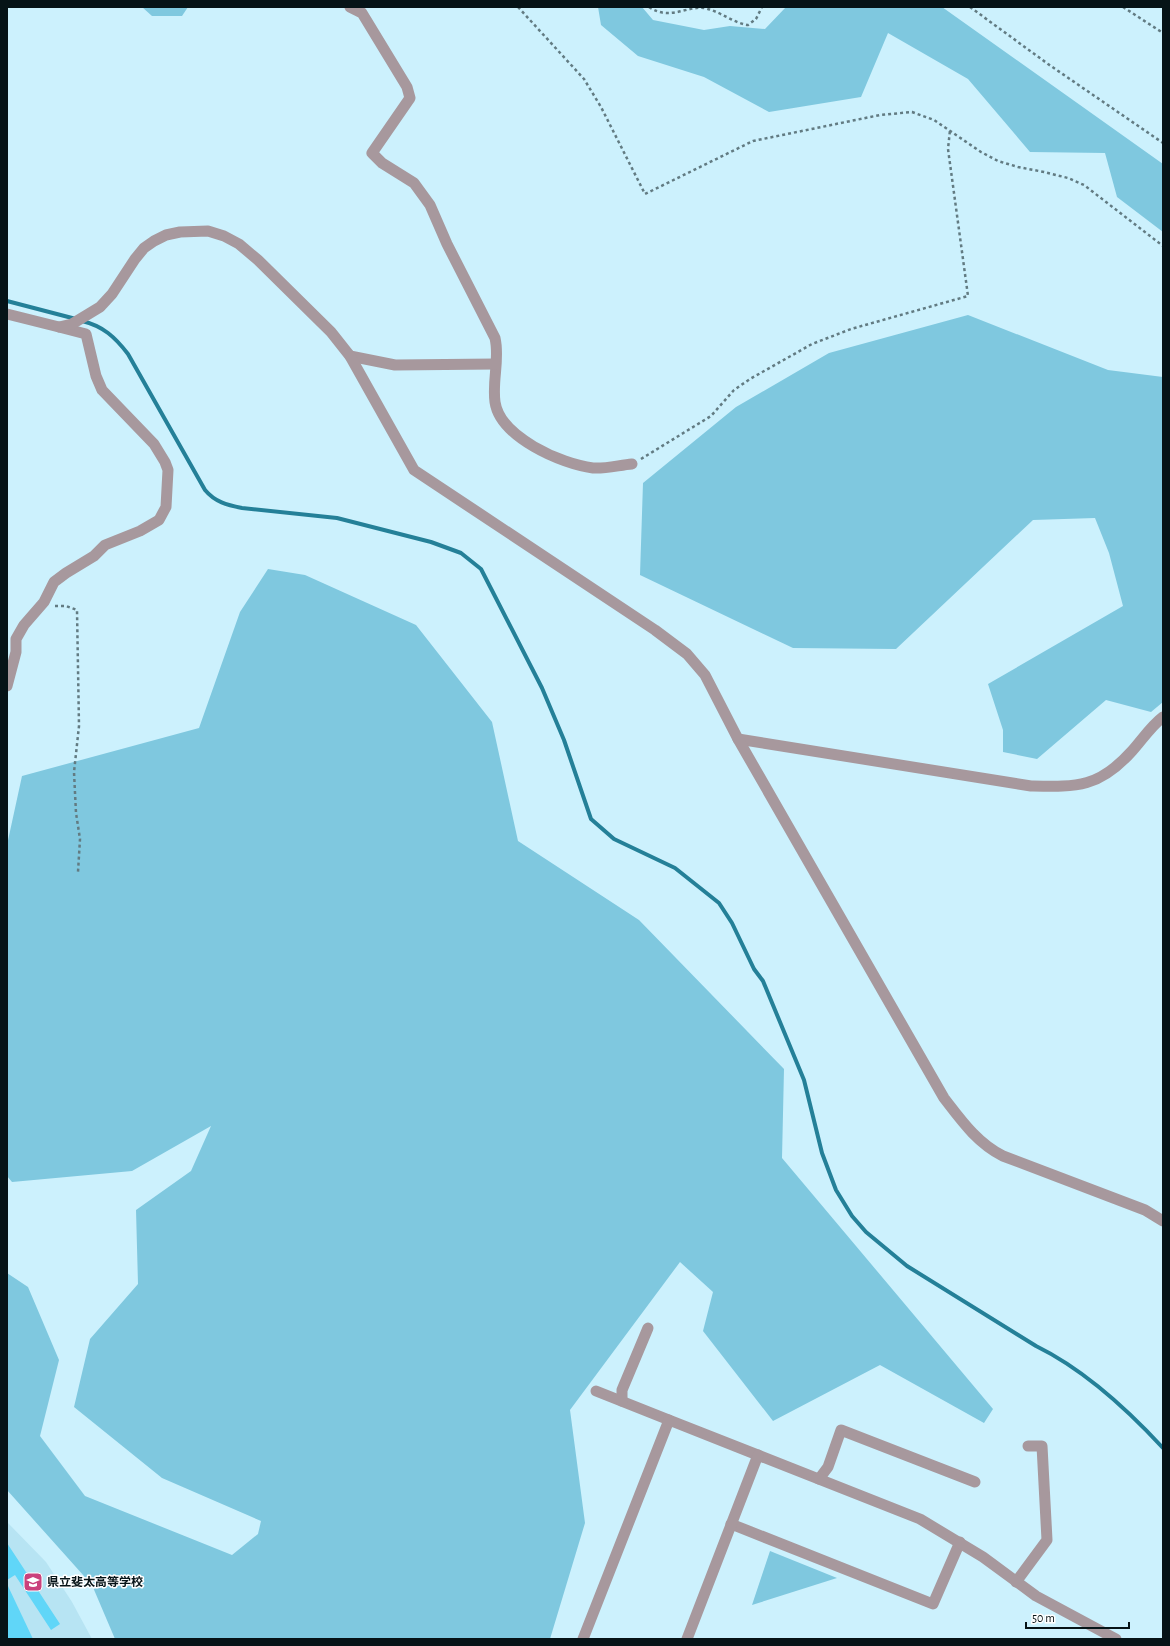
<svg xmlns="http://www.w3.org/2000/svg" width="1170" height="1646" font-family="'Alegreya Sans','Noto Sans JP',sans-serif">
  <rect width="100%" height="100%" fill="#ccf1fd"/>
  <path fill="#b7e4f3" d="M7,1522L46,1562L72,1602L92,1639H7Z"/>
  <g fill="#7fc8df">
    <path d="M142,7H188L182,16H152Z"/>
    <path d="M598,7H642L653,20L704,30L730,26L765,29L786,7H942L1163,164V232L1117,197L1105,153L1030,152L968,79L888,33L861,97L769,112L704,77L638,56L601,25Z"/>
    <path d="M968,315L1108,370L1163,377V702L1151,712L1106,700L1037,759L1003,752V730L988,684L1123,606L1109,553L1095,518L1033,520L896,649L793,648L640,575L643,483L736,407L829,353Z"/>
    <path d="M268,569L305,575L416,625L492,722L518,841L639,920L784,1069L782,1158L993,1409L984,1423L880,1365L773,1421L703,1331L713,1292L680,1262L570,1410L585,1523L550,1639H115L92,1585L7,1490V1273L28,1287L59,1360L40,1436L85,1496L232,1555L258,1534L261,1521L162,1478L74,1407L90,1339L138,1284L136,1210L191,1171L211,1126L132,1171L12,1182L7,1176V845L22,776L199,728L240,612Z"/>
    <path d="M770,1551L837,1578L752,1605Z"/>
  </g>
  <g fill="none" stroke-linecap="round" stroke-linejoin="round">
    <g stroke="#248098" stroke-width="4">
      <path d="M7,301L76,319"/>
      <path d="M82,321C103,326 115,337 128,354L205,490C215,502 227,505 242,508L337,518L431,542L461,553L481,569L542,688L564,740L591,819L614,839L675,868L719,903L732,923L754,969L763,981L804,1080L822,1153L836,1190L852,1216L866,1232L907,1266L1036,1346C1083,1369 1127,1409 1163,1448"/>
    </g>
  </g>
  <g fill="#60d6f8">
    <path d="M7,1543L60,1624L51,1630L15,1575L7,1580Z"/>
    <path d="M7,1584L33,1639H7Z"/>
  </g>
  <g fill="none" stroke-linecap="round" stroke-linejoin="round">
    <g stroke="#627b82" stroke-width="2.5" stroke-dasharray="3 3" stroke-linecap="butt">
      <path d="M518,7L584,79L601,107L645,194L753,141L880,115L912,112L934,120L981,152L998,161L1018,167L1044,172L1068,178L1084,185L1163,246"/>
      <path d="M649,7C670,21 685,6 704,8C720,11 733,23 748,25L756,19L762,7"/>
      <path d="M970,7L1048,64L1163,143"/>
      <path d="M1123,7L1163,33"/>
      <path d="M641,459L711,416L734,390L750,379L812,344L851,329L968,296L948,149L950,130"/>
      <path d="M55,606H66L77,610L79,726L74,772L76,813L80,839L78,872"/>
    </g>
    <g stroke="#a7989d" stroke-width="11">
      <path d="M350,7L362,13L407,87L410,98L372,153L382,163L414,183L430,205L447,244L495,338C500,359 492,380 495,402C500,437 561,464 593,468C605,469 620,465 632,464"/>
      <path d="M350,356L395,365L495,364"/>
      <path d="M7,686L16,652V639L24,625L44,602L54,582L66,573L94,556L105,545L140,531L159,520L166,507L168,470L165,462L154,444L102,390L96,376L86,334L59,327"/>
      <path d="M738,739L1031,786C1077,787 1099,788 1132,751C1142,740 1151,726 1163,717"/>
      <path d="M596,1391L669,1420"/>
      <path d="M622,1401V1390L648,1328"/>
      <path d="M819,1479L828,1467L841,1430L975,1482"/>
      <path d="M731,1524L933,1604L960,1542"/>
      <path d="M1016,1582L1047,1540L1042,1446H1028"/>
      <path d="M583,1639L669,1420L920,1519L983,1557L1036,1596L1116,1639"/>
      <path d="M687,1639L758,1455"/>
    </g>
    <path stroke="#a7989d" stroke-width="11" d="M7,314L59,327L72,324L100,307L112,294L135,259L144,248L154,241L166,235L180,232L208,231L224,236L239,244L258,260L331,332L350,356L414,470L655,630L687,654L705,675L738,739L944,1098C961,1120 977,1143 1003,1156L1145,1210L1163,1221"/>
  </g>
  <defs>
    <symbol id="school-square" viewBox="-11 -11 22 22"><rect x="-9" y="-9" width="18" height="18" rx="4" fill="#ca417c" stroke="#fff"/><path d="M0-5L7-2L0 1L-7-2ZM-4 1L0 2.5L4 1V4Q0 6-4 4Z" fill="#fff"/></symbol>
  </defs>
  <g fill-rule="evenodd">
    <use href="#school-square" x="22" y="1571" width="22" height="22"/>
  </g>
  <g text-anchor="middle" stroke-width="3" stroke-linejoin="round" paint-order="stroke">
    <g font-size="12" font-weight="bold" fill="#061317" stroke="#fff" text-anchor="start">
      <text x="47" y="1586">県立斐太高等学校</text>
    </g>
  </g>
  <rect width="1170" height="1646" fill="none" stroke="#061317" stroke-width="16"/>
  <path d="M1026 1622v6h103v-6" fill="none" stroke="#061317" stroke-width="2"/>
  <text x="1032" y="1622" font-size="12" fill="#061317" stroke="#ffffff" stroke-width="3" paint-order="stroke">50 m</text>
</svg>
